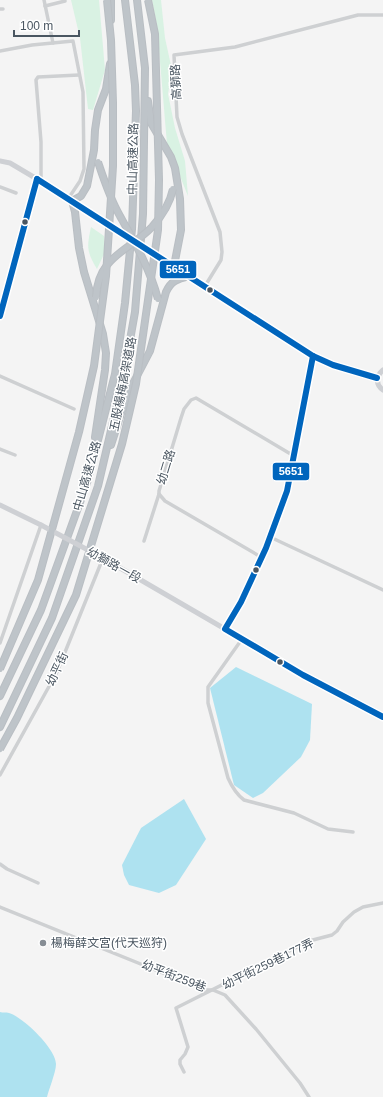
<svg xmlns="http://www.w3.org/2000/svg" width="383" height="1097" font-family="Helvetica,'Noto Sans TC',sans-serif">
  <rect width="100%" height="100%" fill="#f4f4f4"/>
  <g fill="#d9f2e3">
    <path d="M71,0H99L105,70L93,110L88,109L80,38Z"/>
    <path d="M152,0H161L165,38L172,70L168,94L175,128L185,161L188,196L167,144L157,26Z"/>
    <path d="M91,227L104,236L105,252L97,269C86,251 87,246 91,227Z"/>
  </g>
  <g fill="#aee2f0">
    <path d="M236,667L312,704L310,740L301,757L263,793L253,798L234,785L210,688Z"/>
    <path d="M184,799L206,839L176,885L159,893L129,885L124,875L122,865L141,828Z"/>
    <path d="M0,1012C3,1013 6,1012 9,1013C23,1017 56,1049 56,1064C56,1072 49,1089 47,1097H0Z"/>
  </g>
  <g fill="none" stroke-linecap="round" stroke-linejoin="round">
    <defs>
      <g id="highway">
        <path d="M111,20V0"/>
        <path d="M148,101L151,123L171,157L175,168L180,199L181,230L174,266"/>
        <path d="M95,437L105,370L106,353L103,334L84,272L79,248L75,212L72,201L81,196L87,186L94,150L95,130L98,110L106,89L110,64"/>
        <path d="M111,445L127,395L150,351L166,292C171,281 177,279 189,276"/>
        <path d="M0,696L41,610L87,483L115,374L125,303L132,229L136,111L135,85L125,0"/>
        <path d="M0,727L52,618L98,486L123,379L135,312L143,214L145,68L137,0"/>
      </g>
    </defs>
    <use href="#highway" stroke="#b9bec3" stroke-width="8"/>
    <g stroke="#ced0d2" stroke-width="3.5">
      <path d="M44,0L53,43"/>
      <path d="M45,6L65,1"/>
      <path d="M0,9H3"/>
      <path d="M0,51L32,45L73,41L83,92L84,169L80,181L68,199"/>
      <path d="M41,182V142L36,80L38,77L79,75"/>
      <path d="M0,187L16,193"/>
      <path d="M205,286L221,260L222,252L220,232L182,134L177,117L174,55L235,47L358,15H383"/>
      <path d="M0,316L37,179"/>
      <path d="M0,376L74,409"/>
      <path d="M0,449L15,455"/>
      <path d="M159,494L165,501L261,557"/>
      <path d="M270,537L383,590"/>
      <path d="M144,541L159,494V491L181,418L184,409L191,400L196,398L294,456"/>
      <path d="M225,629L241,602L266,548L287,491L313,356"/>
      <path d="M242,639L208,687V703L228,778C232,787 236,794 244,800L294,813L328,829L353,832"/>
      <path d="M0,643L41,525"/>
      <path d="M0,775L57,672L103,558"/>
      <path d="M0,864L7,869L38,883"/>
      <path d="M0,907L205,990H213L225,995L256,1029L300,1083L309,1097"/>
      <path d="M184,1072L180,1064V1060L185,1054L188,1047L176,1008L309,941L332,935L337,931L343,922L354,912L363,907L383,903"/>
    </g>
    <g stroke="#ced0d4" stroke-width="5">
      <path d="M0,161L10,163L37,179L99,219"/>
      <path d="M160,257L313,356L333,365L377,378"/>
      <path d="M383,370C376,376 375,384 383,390"/>
      <path d="M0,505L41,525"/>
      <path d="M103,558L225,629L297,673L347,699L383,717"/>
    </g>
    <use href="#highway" stroke="#bec4c9" stroke-width="6"/>
    <defs>
      <g id="highway-bridge">
        <path d="M98,162C104,180 110,199 120,216C135,243 150,269 158,299"/>
        <path d="M96,297C98,256 129,251 152,227C162,216 170,203 173,189"/>
        <path d="M0,669L38,580L79,432L94,366L106,276L113,166V103L111,40L107,0"/>
        <path d="M0,749L17,718L76,595L122,444L136,384L158,230L159,180L155,34L148,0"/>
      </g>
    </defs>
    <use href="#highway-bridge" stroke="#b9bec3" stroke-width="8" stroke-linecap="butt"/>
    <g stroke="#ced0d4" stroke-width="5">
      <path d="M99,219L160,257"/>
      <path d="M41,525L103,558"/>
    </g>
    <use href="#highway-bridge" stroke="#bec4c9" stroke-width="6"/>
    <defs>
      <g id="bus-1">
        <path d="M37,179L313,356L333,365L377,378"/>
        <path d="M0,316L37,179"/>
        <path d="M313,356L287,491L266,548L241,602L225,629L303,675L383,717"/>
      </g>
    </defs>
    <use href="#bus-1" stroke="#fff" stroke-width="9"/>
    <use href="#bus-1" stroke="#0065bd" stroke-width="6"/>
  </g>
  <g fill="#4a5661" stroke="#fff" stroke-width="1.5">
    <circle cx="25" cy="222" r="3.5"/>
    <circle cx="210" cy="290" r="3.5"/>
    <circle cx="256" cy="570" r="3.5"/>
    <circle cx="280" cy="662" r="3.5"/>
  </g>
  <circle fill="#868d94" stroke="#fff" stroke-width="1.5" cx="43" cy="943" r="4"/>
  <g text-anchor="middle" stroke-width="3" stroke-linejoin="round" paint-order="stroke">
    <g font-size="12" fill="#4a5661" stroke="#fff">
      <text transform="translate(176 82) rotate(-93)" y="4">高獅路</text>
      <text transform="translate(133 159) rotate(-89)" y="4">中山高速公路</text>
      <text transform="translate(123 384) rotate(-79)" y="4">五股楊梅高架道路</text>
      <text transform="translate(166 467) rotate(-73)" y="4">幼二路</text>
      <text transform="translate(87 476) rotate(-74)" y="4">中山高速公路</text>
      <text transform="translate(114 565) rotate(29)" y="4">幼獅路一段</text>
      <text transform="translate(57 669) rotate(-65)" y="4">幼平街</text>
      <text transform="translate(268 964) rotate(-26)" y="4">幼平街259巷177弄</text>
      <text transform="translate(174 976) rotate(21)" y="4">幼平街259巷</text>
    </g>
    <g font-size="12" fill="#4a5661" stroke="#fff" text-anchor="start">
      <text x="51" y="947">楊梅薛文宮(代天巡狩)</text>
    </g>
  </g>
  <g stroke="#fff" stroke-width="1.5">
    <rect x="159" y="260" width="38" height="19" rx="4" fill="#0065bd"/>
    <rect x="272" y="462" width="38" height="19" rx="4" fill="#0065bd"/>
  </g>
  <g font-size="11" text-anchor="middle" font-weight="bold" fill="#fff">
    <text x="178" y="273">5651</text>
    <text x="291" y="475">5651</text>
  </g>
  <path d="M14 30v6h65v-6" fill="none" stroke="#4a5661" stroke-width="2"/>
  <text x="20" y="30" font-size="12" fill="#4a5661" stroke="#ffffff" stroke-width="3" paint-order="stroke">100 m</text>
</svg>
